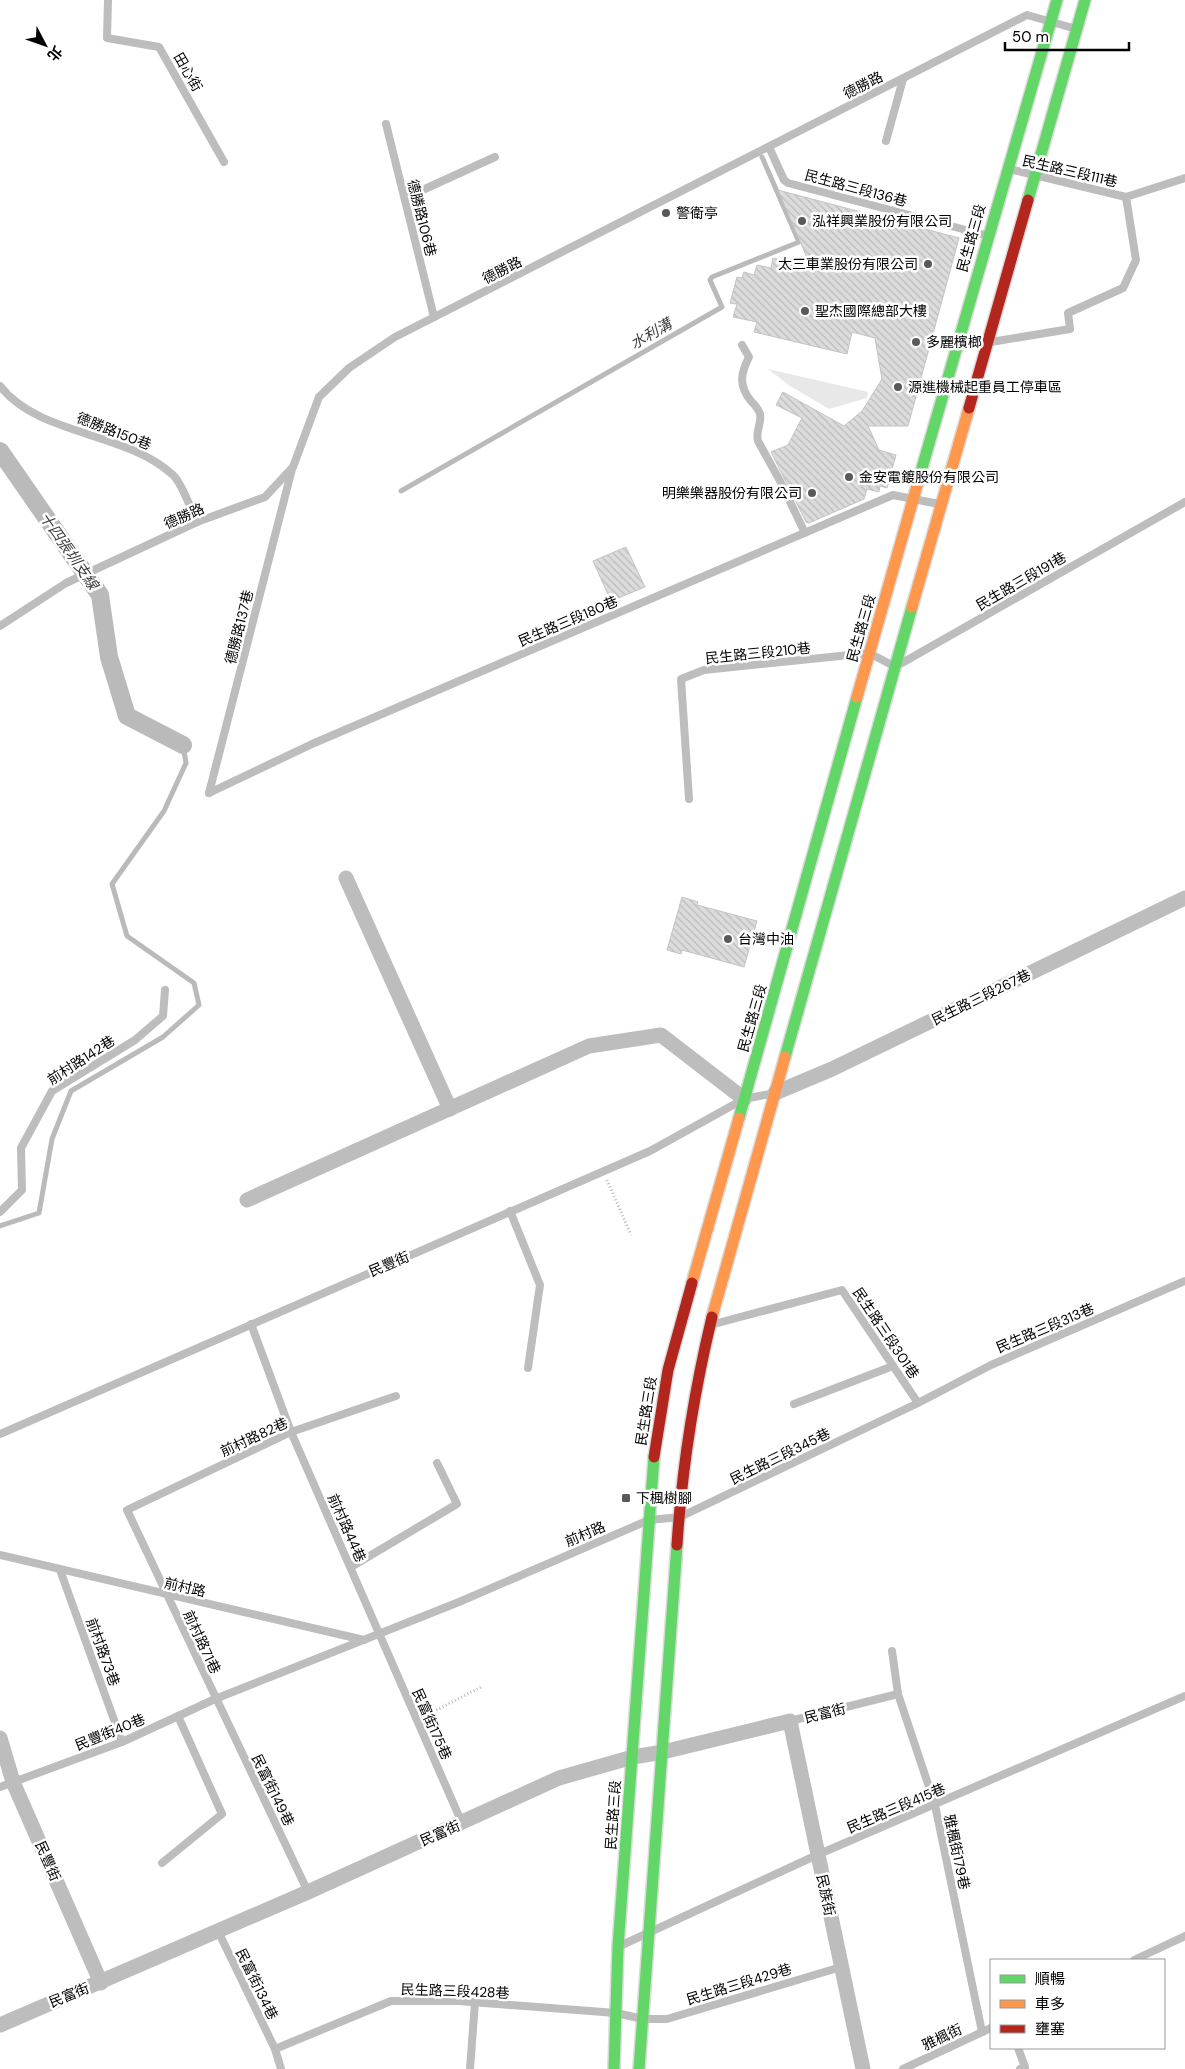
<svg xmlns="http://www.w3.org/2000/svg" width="1185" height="2069" font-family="'DM Sans','Noto Sans TC',sans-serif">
  <defs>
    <pattern id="building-back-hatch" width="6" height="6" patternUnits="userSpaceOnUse" patternTransform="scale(1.25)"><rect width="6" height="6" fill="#dcdcdc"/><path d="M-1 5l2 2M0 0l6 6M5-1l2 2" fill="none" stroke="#bbb"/></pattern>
  </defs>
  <rect width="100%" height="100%" fill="#fff"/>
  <path fill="#e8e8e8" d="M768,369L868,392L867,398L829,409L790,386Z"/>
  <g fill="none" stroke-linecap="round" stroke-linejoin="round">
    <g stroke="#bababa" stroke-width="5">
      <path d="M401,491L722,307L710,280L712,277L799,242L762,157"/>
      <path d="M0,1226L39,1213L52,1139L71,1091L163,1037L199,1005L194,983L127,936L112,884L164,811L186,763L183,745"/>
    </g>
    <path stroke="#bababa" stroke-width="18" d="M0,451L100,595L109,657L127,716L183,745"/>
  </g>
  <g fill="url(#building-back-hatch)" stroke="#c4c4c4">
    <path d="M778,190L959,238L908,426H868L879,450L896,455L887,488L880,486L879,492L867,489L864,499L809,523L806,522L771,452L788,445L802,418L776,405L783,392L844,426L862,411L882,379L875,338L852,332L847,354L754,332L757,322L733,317L737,304L730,303L737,277L742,278L744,272L754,275L757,265L771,268L773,258L811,267Z"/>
    <path d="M626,547L645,587L611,601L593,561Z"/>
    <path d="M682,897L698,902L697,905L757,921L744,967L682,950L681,954L667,950Z"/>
  </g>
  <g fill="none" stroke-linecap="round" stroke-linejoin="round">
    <defs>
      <g id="fast">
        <path d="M1028,200L1085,0"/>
        <path d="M920,475L1057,0"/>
        <path d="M785,1057L912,607"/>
        <path d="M739,1118L857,697"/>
        <path d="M614,2069L618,1947L654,1457"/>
        <path d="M639,2069L677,1545"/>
      </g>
      <g id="slow">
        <path d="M912,607L969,408"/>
        <path d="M857,697L920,475"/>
        <path d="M692,1283L739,1118"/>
        <path d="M712,1317L785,1057"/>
      </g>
      <g id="jam">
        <path d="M969,408L1028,200"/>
        <path d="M654,1457L668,1370L692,1283"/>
        <path d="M677,1545C682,1467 694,1392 712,1317"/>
      </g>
    </defs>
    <use href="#fast" stroke="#dbdbdb" stroke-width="14"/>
    <use href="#slow" stroke="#dbdbdb" stroke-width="14"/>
    <use href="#jam" stroke="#dbdbdb" stroke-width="14"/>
    <g stroke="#b8b8b8" stroke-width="3" stroke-dasharray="1 2.5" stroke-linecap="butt">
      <path d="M607,1180L631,1235"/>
      <path d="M427,1715L481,1687"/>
    </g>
    <g stroke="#bdbdbd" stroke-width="8">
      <path d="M108,0L107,38L159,47L224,162"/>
      <path d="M386,124L434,317"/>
      <path d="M886,141L903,79"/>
      <path d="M769,147L784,180L788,183L985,235"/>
      <path d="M1009,169L1126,197L1185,178"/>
      <path d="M405,198L495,157"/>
      <path d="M991,342L1070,329L1068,313L1123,288L1136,260L1126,197"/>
      <path d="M742,345L749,357C741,373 738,385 751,401C755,405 758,408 760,414C762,424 755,431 758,441L780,481L805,533"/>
      <path d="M0,386C39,436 125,431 173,475C182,483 191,510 197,522"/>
      <path d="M0,626L66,583L197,522L265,497L293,467L319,397L349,368L395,337L1027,15L1073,28"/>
      <path d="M902,663L1185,502"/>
      <path d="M209,793L312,744L893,495L939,504"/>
      <path d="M209,793L292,469"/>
      <path d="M689,799L681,679L704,670L869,653L892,665"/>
      <path d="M510,1211L540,1285L528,1368"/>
      <path d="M0,1212L22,1190L21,1148L52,1091L135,1040L163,1016L165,990"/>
      <path d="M251,1324L291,1432L462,1823"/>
      <path d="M714,1324L842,1290L918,1403"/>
      <path d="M794,1404L893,1366"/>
      <path d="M0,1434L650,1151L744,1099L770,1094"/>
      <path d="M0,1555L364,1640"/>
      <path d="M351,1567L457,1504L437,1463"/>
      <path d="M60,1570L122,1742"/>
      <path d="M892,1651L898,1694L935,1805L982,2032"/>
      <path d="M790,1721L898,1694"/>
      <path d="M0,1787L122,1742L215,1699L459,1602L649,1520L680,1517L918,1403L991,1365L1185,1281"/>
      <path d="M162,1863L222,1814L178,1716"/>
      <path d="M308,1892L127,1510L291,1432L396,1396"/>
      <path d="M218,1931L275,2049L281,2069"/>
      <path d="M622,1945L817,1855L1185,1696"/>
      <path d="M1134,1960L1185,1936"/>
      <path d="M1018,2048L1025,2067L1020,2069"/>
      <path d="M275,2049L391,2001H459L616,2013L643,2019H667L841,1967"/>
      <path d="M470,2069L475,2002"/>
      <path d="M903,2069L991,2028"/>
    </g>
    <g stroke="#bdbdbd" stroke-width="15">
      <path d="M346,878L450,1109"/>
      <path d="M775,1093L832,1069L1185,898"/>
      <path d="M247,1200L589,1046L661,1035L744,1099"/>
      <path d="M0,1738L13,1782L101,1983"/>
      <path d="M0,2025L308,1892L559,1778L633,1757L663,1752L790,1721L863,2069"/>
    </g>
    <use href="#fast" stroke="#63d668" stroke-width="11"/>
    <use href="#slow" stroke="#ff974d" stroke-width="11"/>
    <use href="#jam" stroke="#b3261e" stroke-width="11"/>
  </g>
  <g fill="#595959" stroke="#fff" stroke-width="2">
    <circle cx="666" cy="213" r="5"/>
    <circle cx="802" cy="221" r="5"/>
    <circle cx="928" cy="264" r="5"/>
    <circle cx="805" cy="311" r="5"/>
    <circle cx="916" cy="342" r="5"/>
    <circle cx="898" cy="387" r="5"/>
    <circle cx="849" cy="477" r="5"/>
    <circle cx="812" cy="493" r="5"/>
    <circle cx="728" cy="939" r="5"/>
    <rect x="621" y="1493" width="10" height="10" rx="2.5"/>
  </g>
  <g text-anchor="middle" stroke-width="5" stroke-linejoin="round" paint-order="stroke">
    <g font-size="14" fill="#000" stroke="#fff">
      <text transform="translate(188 72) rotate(60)" y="5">田心街</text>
      <text transform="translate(863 85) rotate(-27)" y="5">德勝路</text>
      <text transform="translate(1070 171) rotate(13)" y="5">民生路三段111巷</text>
      <text transform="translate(856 188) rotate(15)" y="5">民生路三段136巷</text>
      <text transform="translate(422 218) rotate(76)" y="5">德勝路106巷</text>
      <text transform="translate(971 238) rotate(-74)" y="5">民生路三段</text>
      <text transform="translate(502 270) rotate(-27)" y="5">德勝路</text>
      <text transform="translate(114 431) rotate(21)" y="5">德勝路150巷</text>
      <text transform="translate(184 516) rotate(-24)" y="5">德勝路</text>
      <text transform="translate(1021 581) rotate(-30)" y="5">民生路三段191巷</text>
      <text transform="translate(568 621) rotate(-23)" y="5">民生路三段180巷</text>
      <text transform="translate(239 627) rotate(-76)" y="5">德勝路137巷</text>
      <text transform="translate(861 628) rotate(-74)" y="5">民生路三段</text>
      <text transform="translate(758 653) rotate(-6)" y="5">民生路三段210巷</text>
      <text transform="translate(981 997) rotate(-26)" y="5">民生路三段267巷</text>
      <text transform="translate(752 1018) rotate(-74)" y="5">民生路三段</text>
      <text transform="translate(81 1060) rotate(-33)" y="5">前村路142巷</text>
      <text transform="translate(389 1264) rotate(-23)" y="5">民豐街</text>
      <text transform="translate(1045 1328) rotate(-23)" y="5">民生路三段313巷</text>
      <text transform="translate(886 1333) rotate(56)" y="5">民生路三段301巷</text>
      <text transform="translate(646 1411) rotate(-81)" y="5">民生路三段</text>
      <text transform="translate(254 1437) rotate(-25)" y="5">前村路82巷</text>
      <text transform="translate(780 1456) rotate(-26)" y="5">民生路三段345巷</text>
      <text transform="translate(347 1528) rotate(66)" y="5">前村路44巷</text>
      <text transform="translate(585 1534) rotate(-23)" y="5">前村路</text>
      <text transform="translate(185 1587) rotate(13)" y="5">前村路</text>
      <text transform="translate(202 1642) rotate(65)" y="5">前村路71巷</text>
      <text transform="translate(103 1652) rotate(70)" y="5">前村路73巷</text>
      <text transform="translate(825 1713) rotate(-14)" y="5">民富街</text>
      <text transform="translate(432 1724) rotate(66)" y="5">民富街175巷</text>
      <text transform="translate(110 1732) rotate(-22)" y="5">民豐街40巷</text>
      <text transform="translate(273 1790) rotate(64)" y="5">民富街149巷</text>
      <text transform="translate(896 1808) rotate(-23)" y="5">民生路三段415巷</text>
      <text transform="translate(613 1815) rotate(-86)" y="5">民生路三段</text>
      <text transform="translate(440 1833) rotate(-24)" y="5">民富街</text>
      <text transform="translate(957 1852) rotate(78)" y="5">雅楓街179巷</text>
      <text transform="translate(48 1861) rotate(66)" y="5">民豐街</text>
      <text transform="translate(826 1895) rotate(78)" y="5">民族街</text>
      <text transform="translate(257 1984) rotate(64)" y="5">民富街134巷</text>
      <text transform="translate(739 1984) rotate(-17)" y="5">民生路三段429巷</text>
      <text transform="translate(455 1991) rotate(2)" y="5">民生路三段428巷</text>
      <text transform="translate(69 1995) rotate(-22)" y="5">民富街</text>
      <text transform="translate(942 2037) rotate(-25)" y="5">雅楓街</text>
    </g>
    <g font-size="14" fill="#000" stroke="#fff" text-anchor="start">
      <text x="676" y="218">警衛亭</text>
      <text x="812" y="226">泓祥興業股份有限公司</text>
      <text x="918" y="269" text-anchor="end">太三車業股份有限公司</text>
      <text x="815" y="316">聖杰國際總部大樓</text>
      <text x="926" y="347">多麗檳榔</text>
      <text x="908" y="392">源進機械起重員工停車區</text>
      <text x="859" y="482">金安電鍍股份有限公司</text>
      <text x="802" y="498" text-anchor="end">明樂樂器股份有限公司</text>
      <text x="738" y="944">台灣中油</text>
      <text x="636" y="1503">下楓樹腳</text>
    </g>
    <g font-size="15" font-style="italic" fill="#3e3e3e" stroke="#fff">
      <text transform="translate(651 334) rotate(-30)" y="5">水利溝</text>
      <text transform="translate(69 551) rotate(55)" y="5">十四張圳支線</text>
    </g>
  </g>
  <rect x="990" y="1959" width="175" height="90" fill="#ffffff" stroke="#999999"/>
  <rect x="1000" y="1975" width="25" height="8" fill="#63d668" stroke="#999999"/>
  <text x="1035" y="1984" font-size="15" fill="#000000">順暢</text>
  <rect x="1000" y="2000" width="25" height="8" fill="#ff974d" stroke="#999999"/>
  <text x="1035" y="2009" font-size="15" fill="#000000">車多</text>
  <rect x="1000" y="2025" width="25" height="8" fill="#b3261e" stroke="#999999"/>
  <text x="1035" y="2034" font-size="15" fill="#000000">壅塞</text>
  <g transform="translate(45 45) rotate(131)" stroke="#ffffff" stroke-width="4" paint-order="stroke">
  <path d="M0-4L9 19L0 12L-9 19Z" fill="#000000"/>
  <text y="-8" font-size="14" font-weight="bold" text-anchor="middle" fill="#000000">北</text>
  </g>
  <path d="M1005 42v8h124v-8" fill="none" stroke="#000000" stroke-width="2.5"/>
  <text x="1012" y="42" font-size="15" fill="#000000" stroke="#ffffff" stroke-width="4" paint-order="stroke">50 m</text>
</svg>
